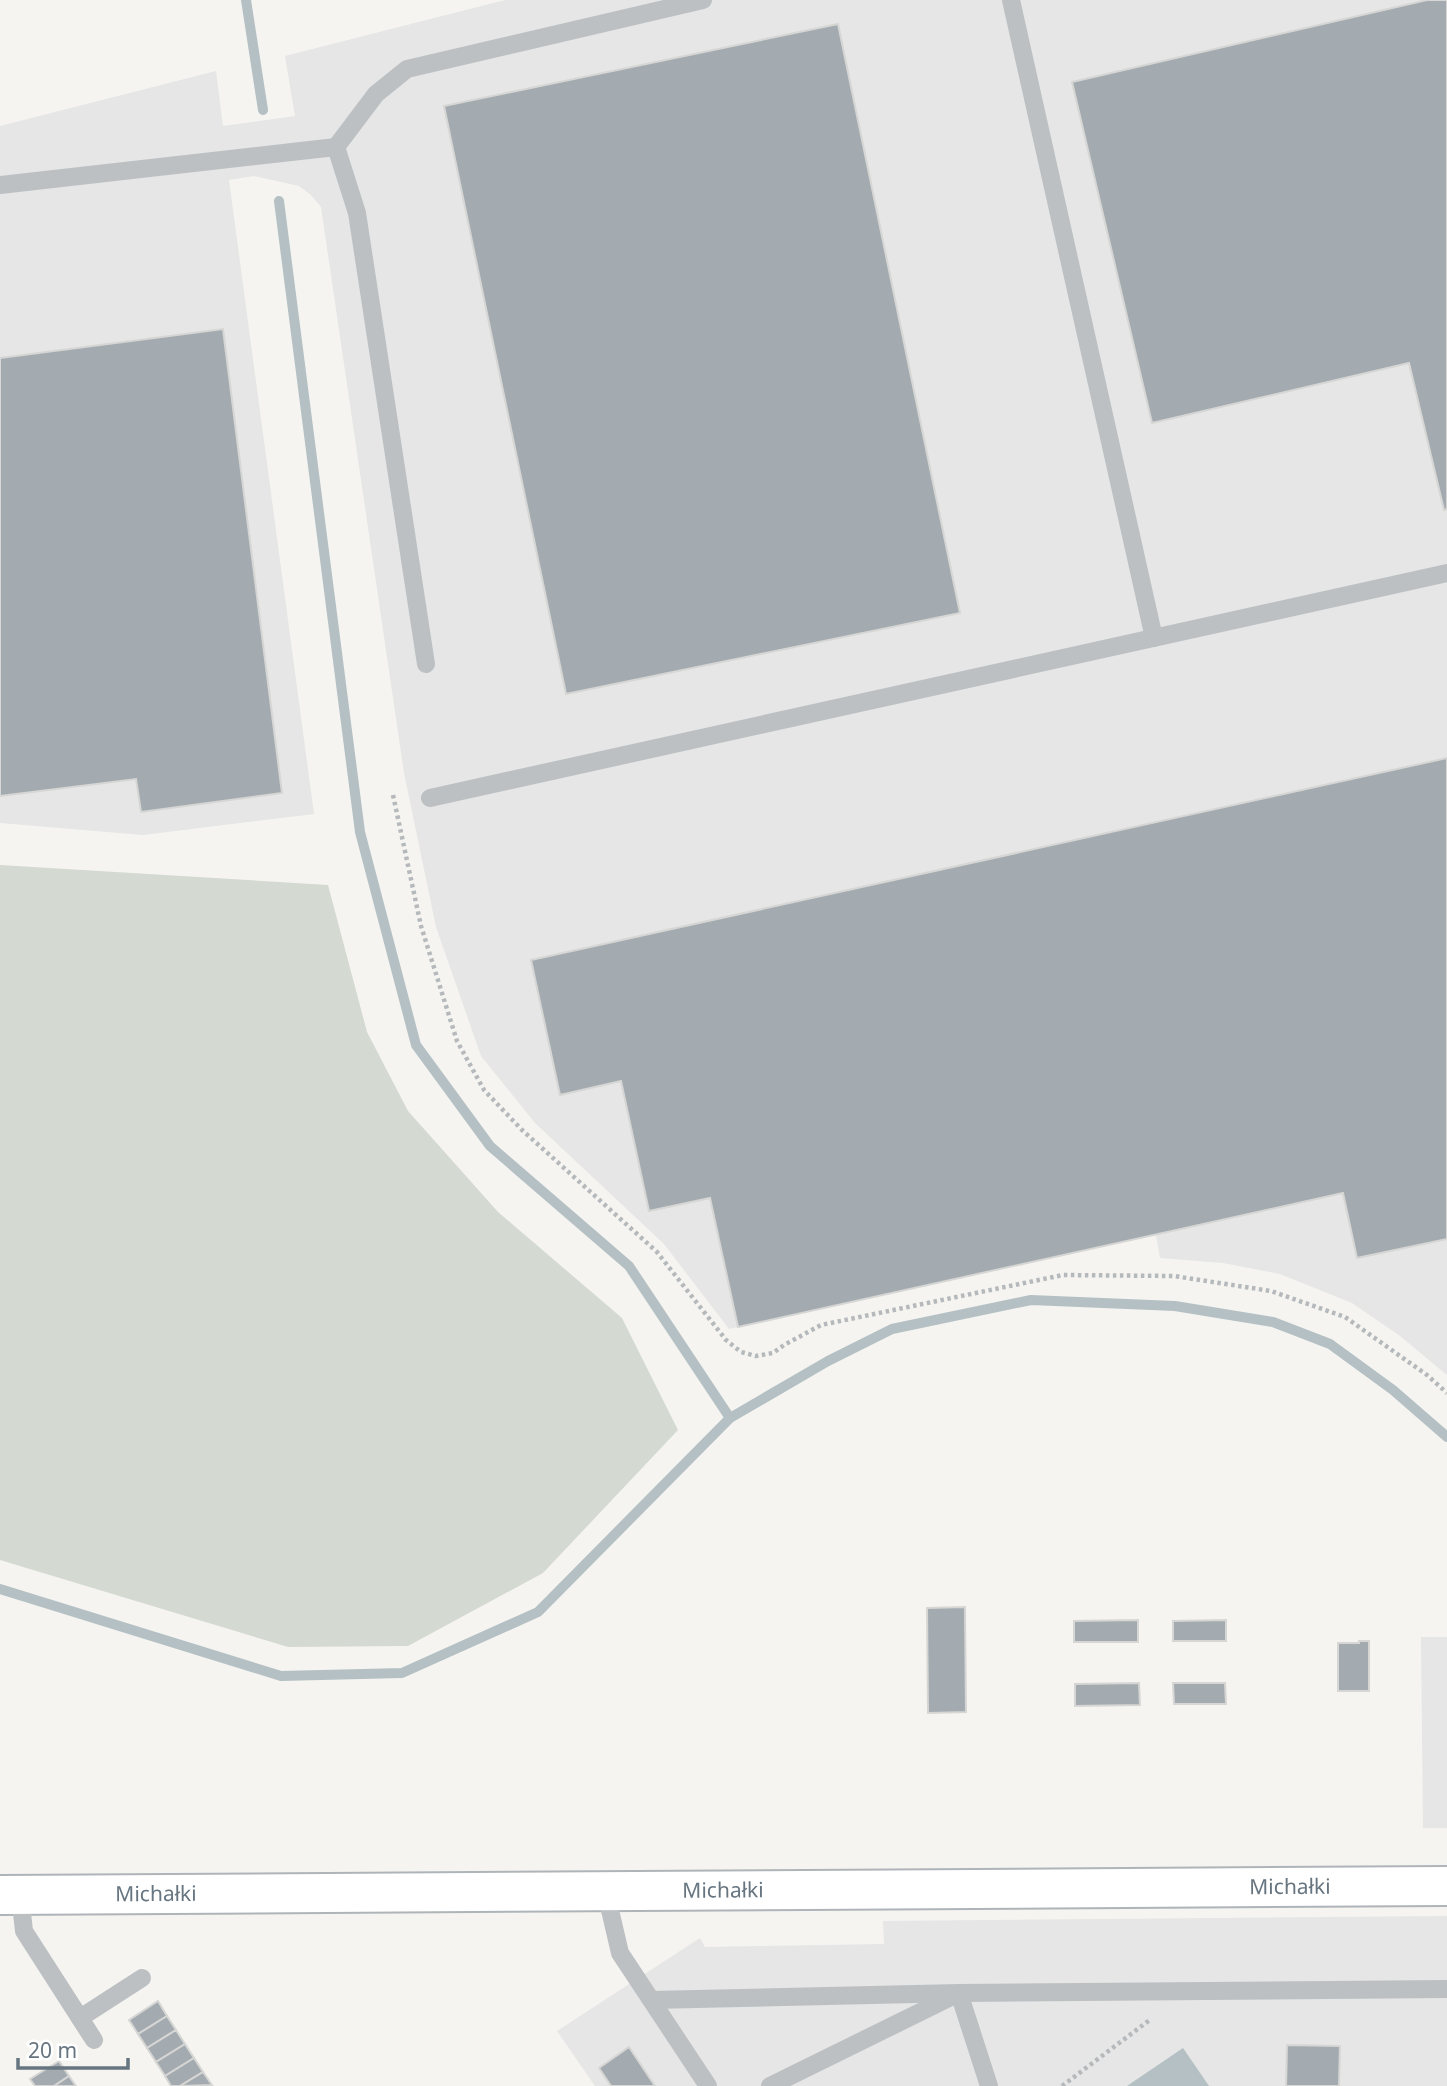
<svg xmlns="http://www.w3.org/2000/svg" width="1447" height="2086" font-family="'Noto Sans',sans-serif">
  <rect width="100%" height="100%" fill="#f5f4f1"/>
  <g fill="#e5e6e5">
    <path d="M505,0H1447V1375L1400,1336L1352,1303L1280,1274L1223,1263L1160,1258L1156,1235L729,1329L664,1244L535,1123L481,1056L436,927L404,773L321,207L311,195L299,186L254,176L229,180L314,814L143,835L0,823V126L216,71L223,126L295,116L285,56Z"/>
    <path d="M1421,1637H1447V1828H1423Z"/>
    <path d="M1447,1916V2086H595L557,2031L700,1938L705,1947L884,1944L883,1921Z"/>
  </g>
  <path fill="#d4d9d1" d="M0,865L328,885L367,1032L408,1111L498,1212L622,1318L678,1430L543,1573L408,1646L288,1647L0,1560Z"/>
  <path fill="#b4c0c3" d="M1183,2048L1209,2086H1127Z"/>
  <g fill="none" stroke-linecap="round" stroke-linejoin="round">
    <g stroke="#b4c0c3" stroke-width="10">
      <path d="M246,0L263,110"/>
      <path d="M730,1418L828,1361L892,1329L1031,1300L1175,1306L1273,1322L1330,1344L1393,1390L1447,1437"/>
      <path d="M0,1589L281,1676L402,1673L538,1612L730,1418L629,1266L490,1146L416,1045L360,832L279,201"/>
    </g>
  </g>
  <g fill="#a4abb0" stroke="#d6d6d4" stroke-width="2">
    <path d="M1427,0H1447V509L1444,510L1409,363L1152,423L1072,82Z"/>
    <path d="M838,24L960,613L566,694L444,106Z"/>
    <path d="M223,329L282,793L141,812L136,779L0,796V358Z"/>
    <path d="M1447,758V1239L1357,1258L1343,1193L738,1327L710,1198L649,1211L621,1081L560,1095L531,960Z"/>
    <path d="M965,1607L966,1712L928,1713L927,1608Z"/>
    <path d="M1138,1620V1642H1074V1621Z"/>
    <path d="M1226,1620V1641H1173V1621Z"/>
    <path d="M1359,1641H1369V1691H1338V1643H1359Z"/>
    <path d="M1139,1683L1140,1705L1075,1706V1684Z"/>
    <path d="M1173,1683H1225L1226,1704H1174Z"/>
    <path d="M158,2001L167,2016L138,2034L129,2020Z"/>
    <path d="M167,2016L176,2030L147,2048L138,2034Z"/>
    <path d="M176,2030L185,2044L156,2062L147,2048Z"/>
    <path d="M185,2044L194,2058L165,2076L156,2062Z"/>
    <path d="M1287,2045L1340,2046L1339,2086H1286Z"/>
    <path d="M629,2047L655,2086H611L599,2068Z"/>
    <path d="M194,2058L203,2072L180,2086H171L165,2076Z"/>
    <path d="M59,2061L69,2076L54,2086H35L30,2079Z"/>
    <path d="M203,2072L212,2085L180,2086Z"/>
    <path d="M69,2076L76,2086H54Z"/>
  </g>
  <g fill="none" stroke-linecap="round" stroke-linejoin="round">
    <defs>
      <g id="secondary">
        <path id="s1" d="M0,1895L1447,1886"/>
      </g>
    </defs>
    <use href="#secondary" stroke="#aeb4b8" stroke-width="42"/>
    <g stroke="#b6b9bb" stroke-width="4.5" stroke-dasharray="3.5 3.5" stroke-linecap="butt">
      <path d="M393,795L421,926L457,1041L484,1090L522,1130L657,1252L726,1340L741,1352L756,1356L773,1353L784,1345L821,1325L1063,1275L1174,1276L1271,1291L1345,1317L1427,1375L1447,1393"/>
      <path d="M1062,2086L1151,2019"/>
    </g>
    <g stroke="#bcc0c3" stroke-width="18">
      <path d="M1011,0L1154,638"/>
      <path d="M336,147L376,94L407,69L703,0"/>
      <path d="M0,185L336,147L357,213L426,664"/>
      <path d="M430,798L1447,573"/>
      <path d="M606,1893L620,1953L708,2086"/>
      <path d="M20,1895L24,1931L94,2040"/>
      <path d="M652,2000L959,1993L1447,1989"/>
      <path d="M80,2018L142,1978"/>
      <path d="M770,2086L959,1993L989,2086"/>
    </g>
    <use href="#secondary" stroke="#fff" stroke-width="38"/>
  </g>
  <g text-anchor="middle" stroke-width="7" stroke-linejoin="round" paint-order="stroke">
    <g font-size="21" fill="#667580" stroke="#fff">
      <text dy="7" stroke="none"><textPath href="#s1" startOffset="1290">Michałki</textPath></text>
      <text dy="7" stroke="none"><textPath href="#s1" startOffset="723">Michałki</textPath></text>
      <text dy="7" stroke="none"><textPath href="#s1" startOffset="156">Michałki</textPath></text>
    </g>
  </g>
  <path d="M18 2058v10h110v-10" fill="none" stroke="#667580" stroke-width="3.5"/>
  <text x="28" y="2058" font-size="21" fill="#667580" stroke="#ffffff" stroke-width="5" paint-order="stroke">20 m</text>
</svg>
